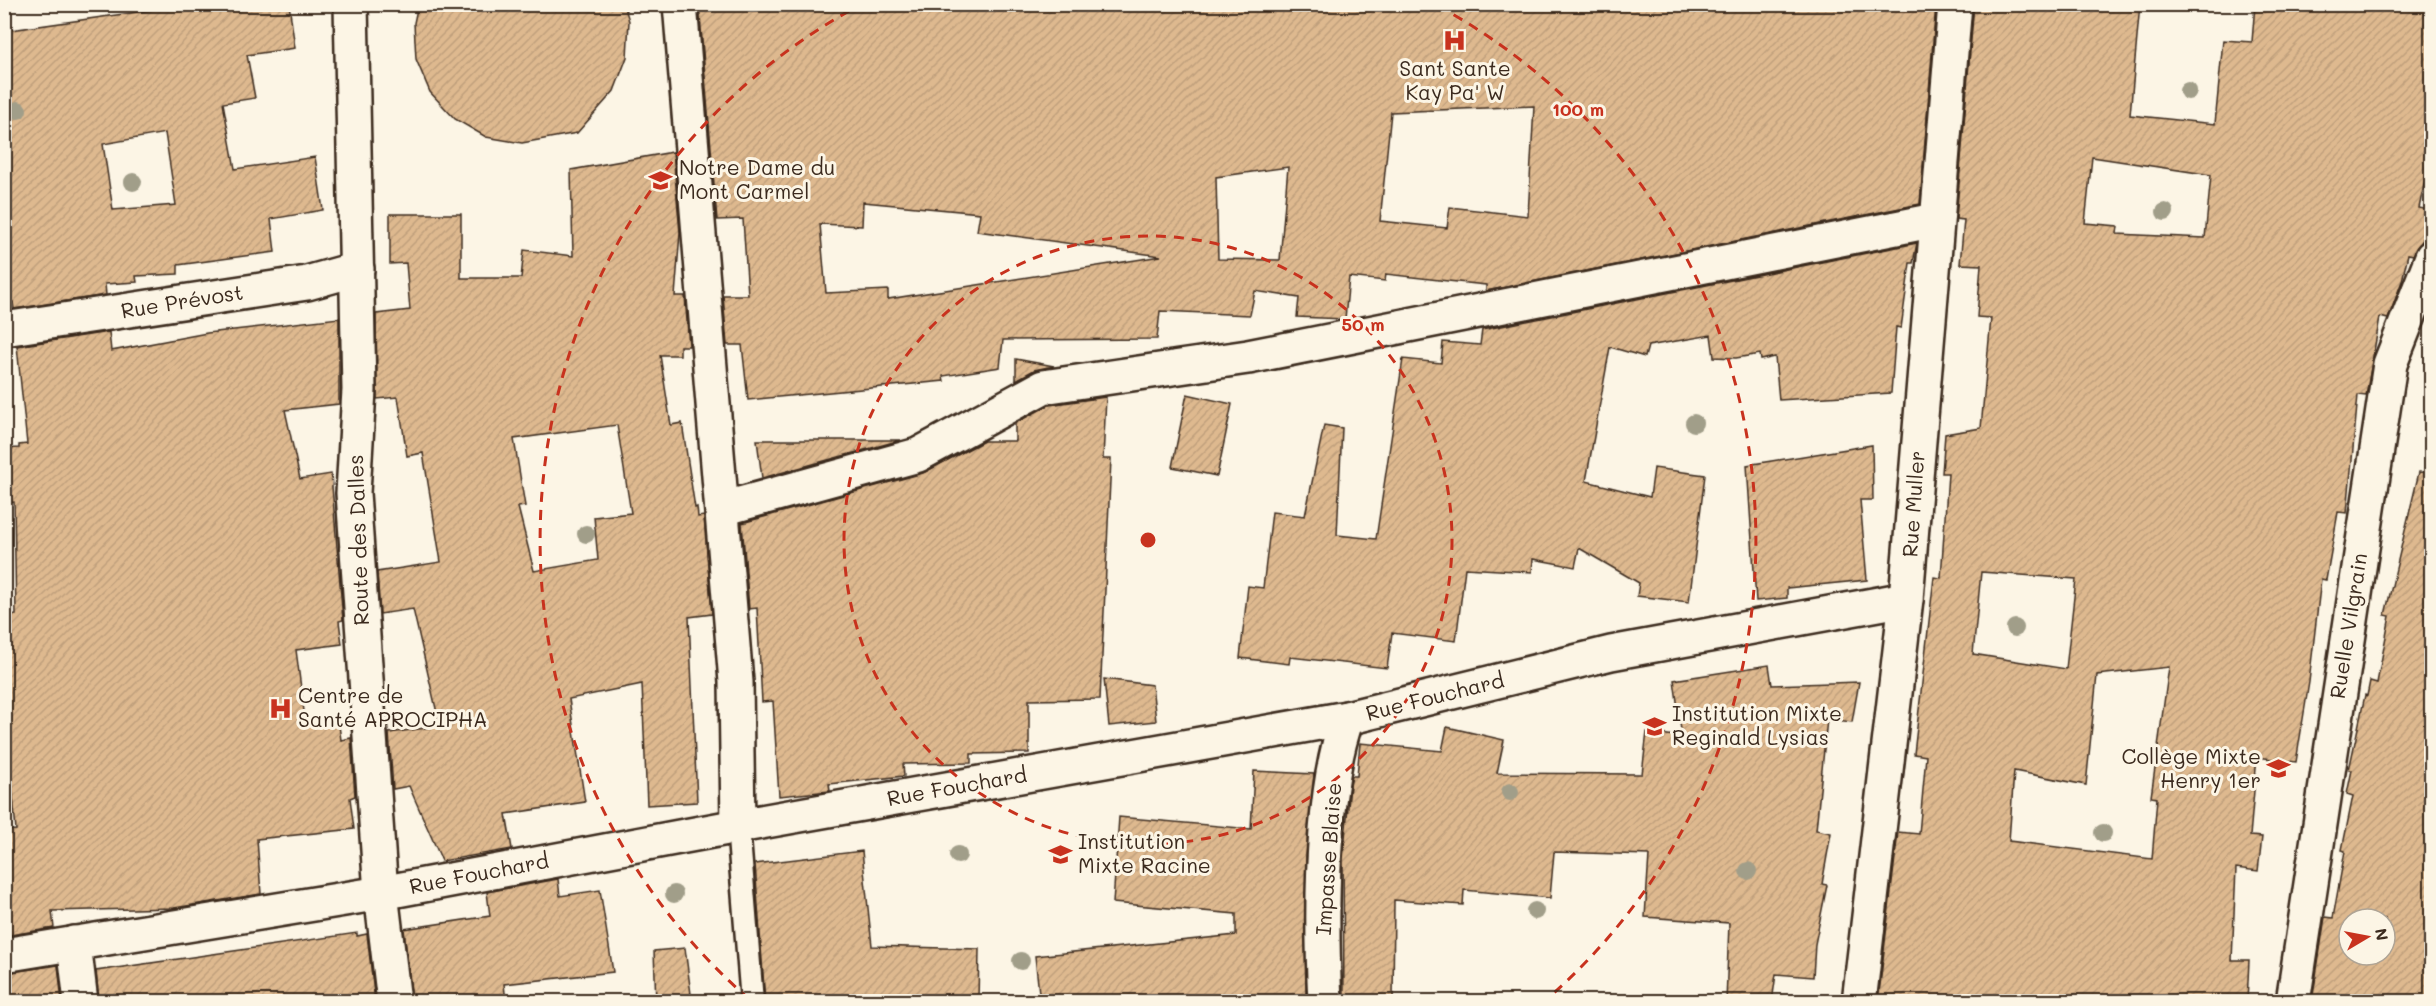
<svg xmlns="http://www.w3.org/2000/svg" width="2436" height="1006" font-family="Mali,sans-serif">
  <defs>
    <pattern id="building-hatch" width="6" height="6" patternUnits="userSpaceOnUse" patternTransform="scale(1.5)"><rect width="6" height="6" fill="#deb98f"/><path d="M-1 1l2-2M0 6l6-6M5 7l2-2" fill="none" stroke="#bf9f7b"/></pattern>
  </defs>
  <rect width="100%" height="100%" fill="#fcf5e5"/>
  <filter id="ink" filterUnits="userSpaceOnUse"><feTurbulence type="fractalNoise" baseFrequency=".0167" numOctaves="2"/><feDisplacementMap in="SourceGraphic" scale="12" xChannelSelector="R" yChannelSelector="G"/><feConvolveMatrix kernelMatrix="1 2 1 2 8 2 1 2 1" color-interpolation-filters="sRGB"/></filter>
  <g filter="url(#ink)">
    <g fill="url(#building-hatch)" stroke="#3b2a1e" stroke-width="1.5" fill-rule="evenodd">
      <path d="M194,4H289L295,48L247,55L255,98L223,103L235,169L315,157L323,210L271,219L275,252L178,265V274L136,276L137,282L105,284L106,295L14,309L13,302L4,303V31ZM165,133L176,205L113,210L103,144Z"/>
      <path d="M418,4H624L629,21L627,57L614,91L577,133L522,143L486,137L455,119L430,92L416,59L414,23Z"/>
      <path d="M699,4H1936L1920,204L1486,291V285L1448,281L1386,274L1385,281L1349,277L1345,319L1297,317L1299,298L1255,291L1250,315L1160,311L1157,339L1003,340L1000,367L943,376L944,381L748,400L742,345H727L723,295H748L743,219L717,220ZM1534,106L1528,216L1450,207L1447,228L1380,221L1391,112ZM1288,167L1280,260L1218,259L1216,177ZM863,202L980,213L977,231L1161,256L888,299V290L826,293L820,224L862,226Z"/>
      <path d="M1974,4H2140L2130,115L2215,124L2223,40L2252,42L2255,4L2369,7L2432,4V149L2419,208L2429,210L2422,241L2413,255L2408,254L2402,281L2388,319L2380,317L2366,396L2358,395L2347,513L2338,512L2326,580L2321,579L2309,682L2296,762L2257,757L2250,836L2262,837L2258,871L2236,868L2232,960H2249L2247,1002H1878L1898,832L1919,834L1926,756L1914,754L1934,577L1941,578L1948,473H1942L1945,434L1981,428L1991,318L1977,317L1981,265L1960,264L1964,220L1956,219ZM2092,157L2211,175L2205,238L2117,234L2118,226L2085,223ZM1981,572L2076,579L2066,669L1973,654ZM2169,667L2151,797L2157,798L2152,859L2009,841L2014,771L2086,785L2097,675Z"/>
      <path d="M673,152L680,233L675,296H685L689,346H680V355H660L671,425L682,423L695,508L697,507L698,517L704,516L712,614L689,617L697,802L647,805L642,684L569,699L585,802L506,814L512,849L442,861L409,786L393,789L389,733L440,726L413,609L380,614L377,572L441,562L423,453L407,456L398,397L377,399L376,314L410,310L406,263L390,264V214H461V278H521L524,250L573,256L571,170ZM617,425L631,513L594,517L598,560L534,571L518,507L525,506L514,439Z"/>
      <path d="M1917,243L1913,263H1910L1901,328L1896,327L1891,393L1779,400L1775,357L1761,360L1760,354L1736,358L1714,357L1711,335L1648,346L1645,357L1610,347L1586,481L1650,497L1654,468L1705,475L1689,602L1637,596L1639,583L1579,548L1575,567L1533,559L1532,572L1465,568L1456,641L1392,633L1387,668L1290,657L1289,664L1240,658L1248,586L1263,588L1272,512L1305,516L1324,425L1342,428L1337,535L1376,539L1403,359L1441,363L1443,342L1480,345L1482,330Z"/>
      <path d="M339,318V404L285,410L300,479L331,474L343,620L339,621L342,644L296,650L305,719L338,718L341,740L351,738L355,796L350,798L354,829L257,839L261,894L174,908L52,911L54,928L4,936V831L16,830L8,741H4V616L16,615L14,502L4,503V449L19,448V445L27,444L17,346L109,332L111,351L207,333Z"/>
      <path d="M1016,359L1054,366L1034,370L1016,380Z"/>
      <path d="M1187,394L1232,404L1217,476L1172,467Z"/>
      <path d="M1106,397L1103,459H1111L1100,699L1029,700V753L971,754V763L903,764L904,776L829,784L830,791L779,796L773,701L762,702L757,608L749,609L742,523L923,473L984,441H1015V423L1049,405Z"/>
      <path d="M757,440H901L762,478Z"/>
      <path d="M1872,445L1873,500H1860L1867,580L1787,588V598L1756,601L1747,465Z"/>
      <path d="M2419,472L2432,473V1002H2312L2325,917L2333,918L2345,851L2342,850L2353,796L2347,794L2352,770H2349L2365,695L2367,696L2370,681L2377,683L2390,616L2385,615ZM2349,919H2385V955H2349Z"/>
      <path d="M1769,665L1772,685L1859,682L1852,722L1827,719L1816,830L1831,833L1822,884L1827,885L1815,944L1813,977L1776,974L1772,1002H1726L1729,923L1645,917L1649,855L1554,852L1550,898L1464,890L1463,905L1394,900L1393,1002H1344L1343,859L1350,786L1352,776H1357L1360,743L1442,751L1447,727L1504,740L1497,773L1642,774L1647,732L1682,737L1674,680Z"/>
      <path d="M1104,679L1152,685L1156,721L1109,726Z"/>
      <path d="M1254,771L1314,774L1306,857V1002H1040L1035,956L1236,935V914L1113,903L1119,817L1251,829Z"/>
      <path d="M862,851L872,946L979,949L978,1002H765L755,864Z"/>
      <path d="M558,879L560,896L600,890L613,972L504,984L506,1002H412L404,929L490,916L487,892Z"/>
      <path d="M357,933V936L367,934L375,1002H99L96,971Z"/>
      <path d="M685,948L692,1002H656L654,951Z"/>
      <path d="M58,965L62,1002H4V973Z"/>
    </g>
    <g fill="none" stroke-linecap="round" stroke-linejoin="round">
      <defs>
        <path id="lane" d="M738,826L752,1002"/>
        <g id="street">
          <path d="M351,4L359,390L353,493L381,893L394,1002"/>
          <path d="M680,4L736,682L738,826"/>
          <path d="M4,329L307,283L357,269"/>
          <path d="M722,509L918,455L1043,387L1248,357L1936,220"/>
          <path d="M74,943L81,1002"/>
          <path d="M4,955L381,893L738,826L1347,718L1611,653L1906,599"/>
          <path d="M1325,1002C1321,920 1320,794 1347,718"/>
          <path d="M1859,1002L1906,599L1955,4"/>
          <path d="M2293,1002L2390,364L2432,257"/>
        </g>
      </defs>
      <use href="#lane" stroke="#3b2a1e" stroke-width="27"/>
      <use href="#street" stroke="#3b2a1e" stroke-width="38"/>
      <use href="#lane" stroke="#fcf5e5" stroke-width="22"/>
      <use href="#street" stroke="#fcf5e5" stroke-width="33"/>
    </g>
    <g fill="#a19e89">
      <circle cx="2188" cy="91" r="9"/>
      <circle cx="18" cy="110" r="9"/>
      <circle cx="133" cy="182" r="9"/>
      <circle cx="2165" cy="212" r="9"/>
      <circle cx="1694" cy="423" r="9"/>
      <circle cx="586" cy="534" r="9"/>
      <circle cx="2015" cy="628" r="9"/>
      <circle cx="1510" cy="792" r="9"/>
      <circle cx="2103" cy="833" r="9"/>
      <circle cx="958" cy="855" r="9"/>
      <circle cx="1748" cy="871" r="9"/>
      <circle cx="674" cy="894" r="9"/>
      <circle cx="1535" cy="911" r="9"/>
      <circle cx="1021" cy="961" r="9"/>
    </g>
  </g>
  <g fill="none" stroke="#c8321e" stroke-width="3" stroke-dasharray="10 8">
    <circle cx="1148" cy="540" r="304"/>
    <path d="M749 999A608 608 0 0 1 858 6M1438 6A608 608 0 0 1 1547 999"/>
  </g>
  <defs>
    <symbol id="hospital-bare" viewBox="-9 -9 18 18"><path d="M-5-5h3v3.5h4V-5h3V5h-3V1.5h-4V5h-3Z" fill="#c8321e" stroke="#fcf5e5" stroke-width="2.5" paint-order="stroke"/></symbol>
    <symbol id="school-bare" viewBox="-9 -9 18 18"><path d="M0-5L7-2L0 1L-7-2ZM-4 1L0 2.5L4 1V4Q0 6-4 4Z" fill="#c8321e" stroke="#fcf5e5" stroke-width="2.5" paint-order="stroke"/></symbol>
  </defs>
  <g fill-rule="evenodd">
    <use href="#hospital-bare" x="1438" y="24" width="33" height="33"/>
    <use href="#school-bare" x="644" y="164" width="33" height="33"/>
    <use href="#hospital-bare" x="264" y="692" width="33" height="33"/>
    <use href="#school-bare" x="1638" y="710" width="33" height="33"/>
    <use href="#school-bare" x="2262" y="752" width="33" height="33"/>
    <use href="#school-bare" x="1044" y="838" width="33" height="33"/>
  </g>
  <g text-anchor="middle" stroke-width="6" stroke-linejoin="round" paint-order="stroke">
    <g font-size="21" fill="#3b2a1e" stroke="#fcf5e5" text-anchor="start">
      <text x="1455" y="76" text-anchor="middle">Sant Sante<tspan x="1455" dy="24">Kay Pa' W</tspan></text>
      <text x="679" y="175">Notre Dame du<tspan x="679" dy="24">Mont Carmel</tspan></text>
      <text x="298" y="703">Centre de<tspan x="298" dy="24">Santé APROCIPHA</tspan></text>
      <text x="1672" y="721">Institution Mixte<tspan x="1672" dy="24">Reginald Lysias</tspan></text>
      <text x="2261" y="764" text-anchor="end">Collège Mixte<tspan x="2261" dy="24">Henry 1er</tspan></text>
      <text x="1078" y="849">Institution<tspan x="1078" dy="24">Mixte Racine</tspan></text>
    </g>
    <g font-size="21" fill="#3b2a1e" stroke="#fcf5e5">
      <text transform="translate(182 302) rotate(-9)" y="7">Rue Prévost</text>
      <text transform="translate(1914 504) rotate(-86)" y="7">Rue Muller</text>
      <text transform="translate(359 540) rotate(-92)" y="7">Route des Dalles</text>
      <text transform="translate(2349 626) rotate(-81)" y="7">Ruelle Vilgrain</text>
      <text transform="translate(1435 697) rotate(-14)" y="7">Rue Fouchard</text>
      <text transform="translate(957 787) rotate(-10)" y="7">Rue Fouchard</text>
      <text transform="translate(1329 859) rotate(-86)" y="7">Impasse Blaise</text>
      <text transform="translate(479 874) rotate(-11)" y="7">Rue Fouchard</text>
    </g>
  </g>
  <circle cx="1148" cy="540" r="9" fill="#c8321e" stroke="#fcf5e5" stroke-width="3"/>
  <g font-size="18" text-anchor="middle" font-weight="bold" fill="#c8321e" stroke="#fcf5e5" stroke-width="6" stroke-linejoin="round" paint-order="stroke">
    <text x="1578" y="116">100 m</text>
    <text x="1363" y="331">50 m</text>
  </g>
  <rect width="2436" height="1006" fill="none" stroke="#fcf5e5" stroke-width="24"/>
  <rect x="12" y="12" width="2412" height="982" fill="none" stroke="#3b2a1e" stroke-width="2" filter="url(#ink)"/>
  <g transform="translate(2367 937) rotate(80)"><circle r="28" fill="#fcf5e5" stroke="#afa495" stroke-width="1.5"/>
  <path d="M0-4.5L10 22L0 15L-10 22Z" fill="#c8321e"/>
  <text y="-9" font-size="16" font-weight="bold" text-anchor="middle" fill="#3b2a1e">N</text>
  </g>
</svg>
